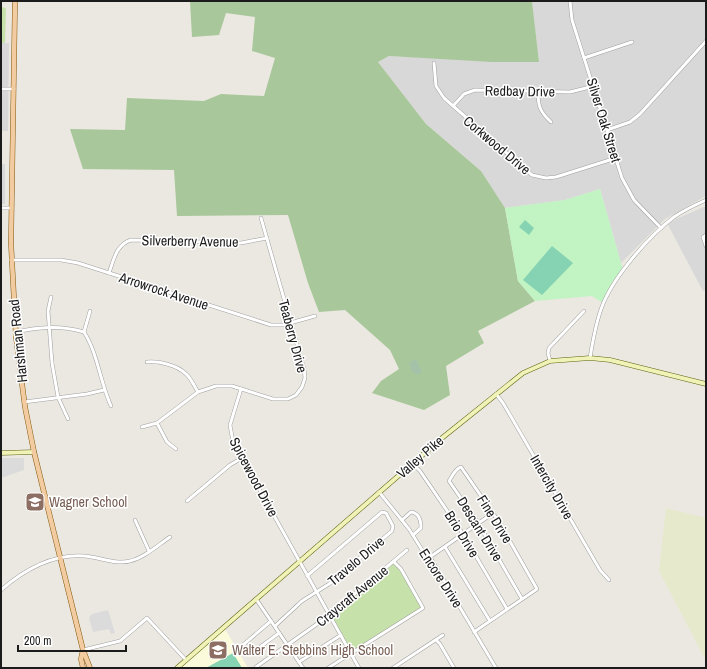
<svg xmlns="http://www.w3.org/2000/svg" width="707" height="669" font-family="'Archivo Narrow',sans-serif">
  <rect width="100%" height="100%" fill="#ebe8e1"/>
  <g fill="#d9d8d8">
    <path d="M532,1H706V196L665,219L621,263L600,189L565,200L505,208L481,171L426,124L378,62L389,56L539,62Z"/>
    <path d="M1,43H9L8,131H1Z"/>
    <rect x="1" y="164" width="4" height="40"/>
    <path d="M706,206V290L703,291L667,223Z"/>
  </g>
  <path fill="#fbfada" d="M224,627L248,668H177Z"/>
  <path fill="#e7e9cd" d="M666,508L706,518V661L659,571Z"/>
  <g fill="#c7e1ab">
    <path d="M1,7L6,8L5,43H1Z"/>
    <path d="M394,562L423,608L351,653L329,615Z"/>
  </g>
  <path fill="#a8c79a" d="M190,1H532L539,62H492L389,56L378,62L426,124L481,171L505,208L518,281L535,301L478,331L484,343L446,366L450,395L424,410L372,393L381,381L399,369L390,350L345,310L319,312L308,283L288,215L177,216L174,170L83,169L70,129L125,130L127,98L204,101L221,94L264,96L275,58L252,51L255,17L226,13L219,35L192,37Z"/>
  <path fill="#a4c2a8" d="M416,359L422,372L418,375L412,372L409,363Z"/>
  <path fill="#c1f3c3" d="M600,189L623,270L603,303L592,296L535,301L518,281L505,208L565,200Z"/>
  <g fill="#86d3b3">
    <path d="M525,220L534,228L529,235L519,227Z"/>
    <path d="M552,246L573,263L542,295L523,280Z"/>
    <path d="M233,653L242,668H206Z"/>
  </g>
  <g fill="#dbdbdb">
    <path d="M1,458H24V470L1,478V481Z"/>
    <path d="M108,610L115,633L111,634L109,629L93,632L89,618L92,614Z"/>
  </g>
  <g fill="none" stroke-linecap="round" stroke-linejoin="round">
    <defs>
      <g id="street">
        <path d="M570,1L572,20L622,178L634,200L661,228"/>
        <path d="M584,58L632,42"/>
        <path d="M434,63L436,86L444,98L532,175L546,178L556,177L616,158"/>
        <path d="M1,89H14"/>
        <path d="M538,92C538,106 540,112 551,122"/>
        <path d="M453,106L464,94L475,90L570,92L594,86"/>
        <path d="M607,130L630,122L640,114L706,41"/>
        <path d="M1,208H12"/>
        <path d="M706,235L703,237L706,246"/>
        <path d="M11,260H61L78,263L271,325H283L315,316"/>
        <path d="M109,273C114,259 116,245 131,240L241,243L267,238"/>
        <path d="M51,297L48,311L52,363L58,397L68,419"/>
        <path d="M90,311L84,332C98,354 100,382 111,406"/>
        <path d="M15,332C39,327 60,325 84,332"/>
        <path d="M590,358C593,339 596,321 603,304C615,275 649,236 674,217C684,210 695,205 706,200"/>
        <path d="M550,361L548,353L549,348L584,311"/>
        <path d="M147,362C159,361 177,365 186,374C191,378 194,386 198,392"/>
        <path d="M241,389L230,425L233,442L359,668"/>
        <path d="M496,394L503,403L600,570L609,580"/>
        <path d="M24,402L87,394L104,390"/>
        <path d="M157,423L167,442L176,449"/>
        <path d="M142,427L157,423L198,392L216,386H232L273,399H288L296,395L302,387L305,378L304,369L261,218"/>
        <path d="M413,464L420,471L463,534L507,609"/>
        <path d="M379,492L409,529L424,553L430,557L496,668"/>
        <path d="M187,501L230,465L242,458"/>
        <path d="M135,520L149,551"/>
        <path d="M402,520L411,512C419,513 421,520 421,528L413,535"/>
        <path d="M445,547L490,621"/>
        <path d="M430,557L493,513"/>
        <path d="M1,590C24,570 52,554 84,556C99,557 116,565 130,561C144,558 158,545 170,537"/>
        <path d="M256,599L303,668"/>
        <path d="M271,621L243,645L248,652L252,653L279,633"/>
        <path d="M275,626L302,601L329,584L392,531L393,526L386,513L382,512L307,576"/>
        <path d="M474,632L537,589L499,522L461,467C455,469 453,475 449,481L478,523L522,599"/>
        <path d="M436,640L440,644L454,668"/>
        <path d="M83,650L120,641L147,618L186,660"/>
        <path d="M299,662L341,635"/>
        <path d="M256,667L327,617L407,550"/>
        <path d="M328,668L423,608L401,569L394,562"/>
        <path d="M393,668L443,635"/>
      </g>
      <g id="secondary">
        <path d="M1,453L34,452"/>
        <path d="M177,668L442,438L523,373L550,361L590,358L610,360L706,384"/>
      </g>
      <g id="primary">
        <path d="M15,1L11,243L16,337L25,407L34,452L83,650L90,668"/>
        <path d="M83,650L81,659L83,668"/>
      </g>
    </defs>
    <use href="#street" stroke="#9f9f9f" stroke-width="4"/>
    <use href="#secondary" stroke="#5d640f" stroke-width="5"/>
    <use href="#primary" stroke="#83590e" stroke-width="5.5"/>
    <use href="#street" stroke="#fff" stroke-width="3"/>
    <use href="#secondary" stroke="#f0f2b8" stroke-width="4"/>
    <use href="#primary" stroke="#f2cca0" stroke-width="4.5"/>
  </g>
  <defs>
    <symbol id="school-square" viewBox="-11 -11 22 22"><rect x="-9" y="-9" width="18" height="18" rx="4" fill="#8d6e63" stroke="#fff"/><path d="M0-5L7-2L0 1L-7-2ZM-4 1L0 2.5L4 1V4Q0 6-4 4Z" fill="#fff"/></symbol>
  </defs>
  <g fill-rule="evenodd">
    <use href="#school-square" x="24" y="491" width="22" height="22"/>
    <use href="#school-square" x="207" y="639" width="22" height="22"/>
  </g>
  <g text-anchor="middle" stroke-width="3" stroke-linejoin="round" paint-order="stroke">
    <g font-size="14" fill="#1b1b1b" stroke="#fff">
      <text transform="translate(520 91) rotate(1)" y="5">Redbay Drive</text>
      <text transform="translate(604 120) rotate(73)" y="5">Silver Oak Street</text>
      <text transform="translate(497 145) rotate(40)" y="5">Corkwood Drive</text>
      <text transform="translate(190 241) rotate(1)" y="5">Silverberry Avenue</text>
      <text transform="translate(164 291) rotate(18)" y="5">Arrowrock Avenue</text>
      <text transform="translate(293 336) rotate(75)" y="5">Teaberry Drive</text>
      <text transform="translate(18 341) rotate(-96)" y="5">Harshman Road</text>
      <text transform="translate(420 457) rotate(-41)" y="5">Valley Pike</text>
      <text transform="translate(254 477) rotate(62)" y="5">Spicewood Drive</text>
      <text transform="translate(552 487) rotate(60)" y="5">Intercity Drive</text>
      <text transform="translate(495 519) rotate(58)" y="5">Fine Drive</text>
      <text transform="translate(480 529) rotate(58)" y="5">Descant Drive</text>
      <text transform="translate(462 534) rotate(58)" y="5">Brio Drive</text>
      <text transform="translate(356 561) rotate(-40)" y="5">Travelo Drive</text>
      <text transform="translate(441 578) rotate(57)" y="5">Encore Drive</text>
      <text transform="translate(352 596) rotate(-39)" y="5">Craycraft Avenue</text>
    </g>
    <g font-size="14" fill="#785e54" stroke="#fff" text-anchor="start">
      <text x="49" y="507">Wagner School</text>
      <text x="232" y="655">Walter E. Stebbins High School</text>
    </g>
  </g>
  <rect width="707" height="669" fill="none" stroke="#1b1b1b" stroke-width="4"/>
  <path d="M18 645v6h108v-6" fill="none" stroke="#1b1b1b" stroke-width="2"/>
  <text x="24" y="645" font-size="12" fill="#1b1b1b" stroke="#ffffff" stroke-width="3" paint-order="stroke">200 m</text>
</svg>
